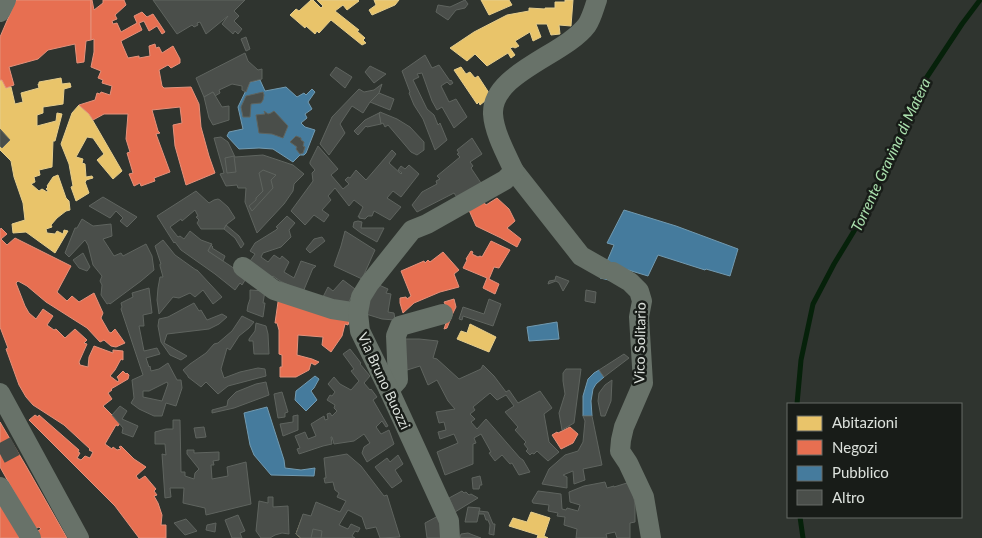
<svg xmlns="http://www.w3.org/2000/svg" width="982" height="538" font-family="Lato,sans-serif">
  <rect width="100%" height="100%" fill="#2f342f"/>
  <g fill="#e9c46a" stroke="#e5cd8c">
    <path d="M311,0H313L321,8L323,6L317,0H358L359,1L347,10L343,5L335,11L359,30L357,31L365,38L363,40L366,43L362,45L331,20L319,33L317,31L315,34L306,26L305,28L290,15L296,9L299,11Z"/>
    <path d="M374,0H399L395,5L372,15L369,10L376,5Z"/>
    <path d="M481,0H509L512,5L489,15Z"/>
    <path d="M565,0H573L571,26L559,25L560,34L551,35L547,24H536L541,37L533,41L530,32L515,41L519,46L515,48L513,47L510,48L515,55L511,58L508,53L487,66L475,54L467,61L450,48L474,32L507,15L529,11V8L545,9V8H555V2H565Z"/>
    <path d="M461,67L466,74L470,72L475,78L478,76L491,96L480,105L479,102L477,104L454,70Z"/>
    <path d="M61,78L62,84L70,83L71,87L64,89L63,104L43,107V113L37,115V126L56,121L57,113L62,114L55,141H53L52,167L39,170L40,175L34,177L35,182L31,184L39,191L42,189L47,192L48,190L46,189L48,187L47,186L53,177L58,175L66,198L69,201L70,210L66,211L57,218L51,225L52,227L46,229L47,233L55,234L57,231L63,234L64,230L68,231L55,253L26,232L13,233L12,224L25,220L23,203L14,177L11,161L0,150V80H2L6,88L11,87L15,104L23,102L21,93L39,88L38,84H39V82Z"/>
    <path d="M79,105L89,114L122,171L113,179L97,160L104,154L93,138L87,137L76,157L83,159L82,163L85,164L86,177L92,176L93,178L86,180V181L85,182L89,193L76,201L71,187L73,186L69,164L61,144L72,113Z"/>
    <path d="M470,324L496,337L489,352L457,339L461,331L467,333Z"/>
    <path d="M531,512L550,518L544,536L548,538H537L538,535L509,526L513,518L527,522Z"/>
    <path d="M302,518L313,521L311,538H301L296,534Z"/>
  </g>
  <g fill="#e76f51" stroke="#e4917b">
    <path d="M16,0H91V40L86,41L84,62L77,63L75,44L48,50L38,59L9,67L14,85L6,88L2,80H0V37Z"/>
    <path d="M91,0H92L94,10L103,3V0H124L126,5L115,15L117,19L112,21L113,24L117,23L121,32L137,23L134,16L142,12L147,17L153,14L165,32L162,34L157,26L149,31L144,21L139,23L142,30L121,41L122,44L128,58L139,56V58L150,56L149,46L155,44L156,48L159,47L162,53L173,46L180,59V63L171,68L168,65L159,70L162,86L164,88L191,87L199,104L201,127L209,156L215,173L186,185L175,146L173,125L182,123L180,107L152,110L158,131L160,133L156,134L170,172L154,178L155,181L141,186L140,183L134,186L129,174L133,173L127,153L130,152L126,139L128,114H104L93,120L89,114L79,105L95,100L97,93L100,94L101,92L110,95L112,86L102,83L103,80L98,78L101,71L91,67L94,52V39L91,40Z"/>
    <path d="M497,198L509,209L515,221L507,228L521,239L517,247L501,238L476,226L468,208L482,200L486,205Z"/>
    <path d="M1,228L7,234L1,239L7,245L15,238L71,266L57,292L67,301L72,296L79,302L94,293L103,313L101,318L109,332L111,333L115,329L125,343L116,347L111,346L104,340L100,342L87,328L46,302L27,286L18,281L16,283L25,306L29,313L36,319L43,309L53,316L47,325L54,330L56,329L65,338L75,329L87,340L84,343L87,344L79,362L80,365L88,367L89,357L94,346L113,353V350L123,351V360L121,359L115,370L110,376L118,382L119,380L117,377L123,371L126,374L127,373L129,375L128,379L111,389L112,390L108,393L112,399L103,406L120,423L118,426L116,425L105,444L112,449L113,447L117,450L121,449L119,447L121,446L134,459L146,467L136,476L139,480L145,476L156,489L154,491L157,495L154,496L158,503L162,515L161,525H166V538H139L115,506L29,420L35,415L38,417L39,415L79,450L78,452L80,453L77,458L81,460L85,456L90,458L93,452L89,450L90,449L64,425L33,405L26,397L19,385L6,349L8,348L0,327V230Z"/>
    <path d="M491,241L510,250L499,268L494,267L489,279L499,284L495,294L483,288L487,278L463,268L467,260L466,259L471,251L473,252L472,254L478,257L480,256L482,257Z"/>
    <path d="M443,252L459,270L454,274L459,287L440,292L414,303L403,313L400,303V298L406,297L407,299L411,296L401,271L424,261L425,263L428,260L430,262Z"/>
    <path d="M279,295L351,316L348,325L345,324L342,336L331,352L322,345L323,337L298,335L297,355L312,359L319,362L315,365L311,363L309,370L296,377H280V367H282V355L279,354V330L277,323H275Z"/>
    <path d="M454,299L456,307L453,313L447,328L444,329L447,320L446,306L444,302Z"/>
    <path d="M0,422L26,466L67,538H37L34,533L41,529L39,527L35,529L0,467Z"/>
    <path d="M570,427L578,434L573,443L561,449L552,435L557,432L558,433Z"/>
    <path d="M0,503L20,538H0Z"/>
  </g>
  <g fill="#457b9d" stroke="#729ab0">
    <path d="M260,80L265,91L286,87L297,97L304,93L306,95L312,89L315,92L308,102L312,109L305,114L307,118L301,123L305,127L315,130L306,153L304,155H300L293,162L273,149L259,148L239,149L227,136L229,132L243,129L238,107L250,82Z"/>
    <path d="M624,210L676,226L738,249L730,276L706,269L705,270L658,255L648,276L615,266L609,280L600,278L614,245L607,243Z"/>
    <path d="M557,322L559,339L529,341L527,327Z"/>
    <path d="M599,370L604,377L596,384L593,389L591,401L592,416H583V396L588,379L594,373Z"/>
    <path d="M315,376L319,379L314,388L311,391L317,400L306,411L295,400L296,391Z"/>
    <path d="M267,407L284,460L285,468L301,470L315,468L314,476L271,475L254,455L250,445L244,413Z"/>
  </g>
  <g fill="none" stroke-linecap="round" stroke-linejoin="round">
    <g stroke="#06210a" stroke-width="5">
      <path d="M797,404L801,360L813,304L834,264L868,208L921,86L962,24L980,0"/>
      <path d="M800,517L803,538"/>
    </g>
  </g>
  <g fill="#4a4e4a" stroke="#5f645f" fill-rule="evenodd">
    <path d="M153,0H245L234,11L239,16L234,21L242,29L238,34L235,31L233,34L222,24L228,16L206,34L200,22L197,23L198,25L194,27L192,25L177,34Z"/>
    <path d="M465,0L468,4L465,8L456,10L448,20L436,12L438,5L450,7Z"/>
    <path d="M246,37L250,49L246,51L241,39Z"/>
    <path d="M245,53L248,61L258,70L262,69V79L250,82L246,92L242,90V86L232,84L219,90L220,93L215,96L213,92L204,97L196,78Z"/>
    <path d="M425,55L432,68L439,65L450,81L451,80L453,83L450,85L447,82L441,86L449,102L456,99L467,117L454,128L442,107L437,110L432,101L422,73L417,74L419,77L413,80L427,109L434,115L438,125L440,123L447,140L435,150L423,119L414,105L409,93L410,92L402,71Z"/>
    <path d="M370,66L386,74L374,83L365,72Z"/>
    <path d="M336,67L352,77L345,88L330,75Z"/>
    <path d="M382,84L379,93L370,102L363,113L352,106L340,124L345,133L329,155L320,144L332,117L359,89L364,92L374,90Z"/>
    <path d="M213,92L222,107L229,106V120L213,125L209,118L204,97Z"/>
    <path d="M263,92L264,95L263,100L261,103L251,104L250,117H243L241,107L246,96Z"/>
    <path d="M379,93L394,99L390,110L370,102Z"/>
    <path d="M264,111L268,114L271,113L274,111L288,126L283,138L272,134L259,133L256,115L265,114Z"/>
    <path d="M380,112L397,119L410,127L424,142V150L417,155L411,152L388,125L385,127L383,123L381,124L379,113Z"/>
    <path d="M379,113L381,124L367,127L366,126L358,135L354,131L365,120Z"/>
    <path d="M0,129L10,140L2,148L0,146Z"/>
    <path d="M296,136L301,138V140L304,142L303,146L305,147L303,153L300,154L296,149L297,147L290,142Z"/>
    <path d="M221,137L228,142L235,157L263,155L293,165L304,174L294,184L293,191L284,204L257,233L245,202L246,188H238L237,185L226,186L220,174L224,173L214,138Z"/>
    <path d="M472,138L482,154L470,162L473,166L471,168L483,186L461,203L454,193L417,212L412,205L422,192L437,184L436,181L440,179L437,176L460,157L457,154L459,153L457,150Z"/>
    <path d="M318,146L338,169L331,175L343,189L349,184L345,180L348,177L350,178L356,170L366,180L392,150L396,154L389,163L401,174L402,173L398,170L401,166L405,169L409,165L419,174L401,197L393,191L387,198L401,207L390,220L374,211L372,216H368L365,219L359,218L360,217H358L363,207L354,200L349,206L335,188L328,196L331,200L322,210L329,215L324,222L314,215L305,225L291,211L313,181L312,173L315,170L310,164V162Z"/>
    <path d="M234,156L236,172L227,173L225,158Z"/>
    <path d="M263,170L276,175L271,180L273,188L252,211L249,206L256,200V198L263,191L259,173Z"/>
    <path d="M196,191L209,203L214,200L218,199L220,200L228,207L235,218L227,224L224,229H201L197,223L199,220L196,217L198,216L195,210L182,221L181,219L170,227L178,237L180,236L184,239L190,231L201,240L212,244L208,251L247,277L242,285L240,283L235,290L215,274L181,250L175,242L174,243L157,216Z"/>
    <path d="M103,197L137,217L127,227L120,221L123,218L116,211L110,218L89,206Z"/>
    <path d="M287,216L295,223L289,230L291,237L281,247L263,253L261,257L268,262L274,255L280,259L282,256L289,262L284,272L294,278L301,261L316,266L314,268H313L303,292L280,281L273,276L271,278L248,264L255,254L250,251L255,243L276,230L278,228L276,227Z"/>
    <path d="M82,219L93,226L111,224L112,236L103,239L114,256L121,253L123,256L146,244L152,256L154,270L141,281L110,304L109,303L107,304L101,295L102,285L100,281L102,276L93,265L88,245L85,240L69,257L65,253L75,228H77Z"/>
    <path d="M358,221L362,222L361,228H384L377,242L361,233L353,227L354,222Z"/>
    <path d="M226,225L239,236L244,244L241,248L235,238L224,229Z"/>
    <path d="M345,231L375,250L362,279L334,266L341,246Z"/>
    <path d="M322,237L325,241L310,253L306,249L314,239Z"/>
    <path d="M163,240L175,255L196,270H197L222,297L213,304L203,290L195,297L190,293L179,298L173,297L159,314L157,300L158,288L160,277H163L160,266V264H161L155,246Z"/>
    <path d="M211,245L213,247L212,248L225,256L223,261L208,251Z"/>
    <path d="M83,253L90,267L87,271L79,268L73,260Z"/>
    <path d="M556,276L569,281L563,291L559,283L556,281L548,284L549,281L555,280Z"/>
    <path d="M343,280L355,289L348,304L322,299L328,287L333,291Z"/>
    <path d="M379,285L388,289L386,293L391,294L388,312L394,313L395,320L382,319L366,314L370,298Z"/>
    <path d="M149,288L152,313L143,315L144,326H139L144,351L157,348L160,354L146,358L149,367L150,366L151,371L159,369L168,363L177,380H181L182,388L176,406L166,403L162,416H154L139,409L131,403L134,398L132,380L143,375L121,309L122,307L121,303L133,297L132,293ZM167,382L168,384L162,401L143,397V391H149Z"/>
    <path d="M250,290L265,291L263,303H265L263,317L247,311L248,305L250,299Z"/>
    <path d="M586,290L596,292L595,303L585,301Z"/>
    <path d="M489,299L501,304L493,326L463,316L462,320L459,319L463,307L484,314Z"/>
    <path d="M194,303L199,311L201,310L207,320L222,314L227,317L219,324L209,329L167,334L164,343L187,356L181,360L170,355L161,342L158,326L159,319L168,317Z"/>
    <path d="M242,316L254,322L249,328L239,336L230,350L227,348L221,369L224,378L240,372L258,368L265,369L266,376L228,386L218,394L206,382L201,387L188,377V376L183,370L190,364L206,353L214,344L218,343L232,331Z"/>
    <path d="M256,323L266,326L268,334L269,354H254L253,341H249V339L255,331Z"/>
    <path d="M404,339H419L438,341L433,358L437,359L459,379L481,369L483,365L494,376L506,392L509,390L518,403L540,391L552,408L544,414L549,442L559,452L548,461L537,451L534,454L532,453L530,455L526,451L528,449L524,444L526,442L515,430L518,427L505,412L514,406L506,395L497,400L490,393L473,407L475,410L470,414L475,419L471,422L477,429L486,419L520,458L523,460L530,472L519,475L512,463L510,464L502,455L495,461L489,453L491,452L481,434L474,438L476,443L473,444V464L445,475L437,452L458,443L454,434L440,439L438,432L446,430L444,422L439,423L436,412L455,409L448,401L437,380L428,385L420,366L404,371Z"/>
    <path d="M350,349L361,363L360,364L370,376L364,383L370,390L371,389L377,397L373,400L388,426L386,427L382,421L376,427L381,434L389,430L394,444L367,462L362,453L364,447L370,443L364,434L354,441L334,444L332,437H331L332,444L323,446L299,454L297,449L300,448L295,436L305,432L308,439L316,436L311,424L324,416L325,420L328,419L327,414L330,413L332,416L337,411L334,408L335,405L327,400L330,395L332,396L335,392L328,384L334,377L340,384L351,390L359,381L351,371L354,369L343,354Z"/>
    <path d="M624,354L629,358L604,377L599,370Z"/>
    <path d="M566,369H581L574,423L562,430L559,413L565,394L563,381V373Z"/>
    <path d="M612,380L611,401L605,416H601L598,401L599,393L605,385Z"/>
    <path d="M266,382L269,395L234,408L212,413V410L227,406L228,400L236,392L256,384Z"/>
    <path d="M282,392L288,412L285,413V417L278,418L274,394Z"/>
    <path d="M120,406L127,411L122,419L138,426L133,437L122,433L123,428L112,415Z"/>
    <path d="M298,415V430L283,436L280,424L293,422V416Z"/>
    <path d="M583,416H592L602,465L583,469L585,480L574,484L573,471L563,475L567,477V488L542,484L549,469L565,455L578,451L583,442L585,421Z"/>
    <path d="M173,420H180L181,472H185V476L194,479L195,473L199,469L187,454V450H194V453L219,452V460L213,461L214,465H211L212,479L228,476L227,467L246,462L251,504L206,515L205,508L183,503L184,488H170L171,497L165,498L162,454L166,455L165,444H155V432L166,429H173Z"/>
    <path d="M204,427L206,437L196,438L194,428Z"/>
    <path d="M347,454L361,466L384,496L387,495L400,537L380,538L376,527L366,529L362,517L348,510L339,525L348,529L351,524L360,528L358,532L355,531L352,536L355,538H301L296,534L303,514L311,516L316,502L340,512L346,501L337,497L339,493L335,490L333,482L325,483L324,478H326L324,458Z"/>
    <path d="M398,455L403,464L395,470L402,481L392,488L375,467L387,458L390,462Z"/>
    <path d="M480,476L482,485H480L479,489H473L472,478Z"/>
    <path d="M605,482L607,488L614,486V487L630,482L635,503V522L630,523V538H617L615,532L606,534L607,538H576L577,529L564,525L565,517L557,516L558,513L548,511L549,505L533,503L532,501L538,491L561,494L562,509L566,510L567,508L578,511L580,505L570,502L569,492L584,486Z"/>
    <path d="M462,491L464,493L466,492L469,495L471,494L478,498L455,512L449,498Z"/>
    <path d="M268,497H273V507L288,506L289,534L282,533L275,535L270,538H261L256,531L259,501L268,503Z"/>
    <path d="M468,507L480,508L477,522H465Z"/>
    <path d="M479,511L488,512L493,524H495L494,533V535L489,534L490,525L488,520H486L484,514H479Z"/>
    <path d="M238,515L245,531L240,533L242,538H232L225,520Z"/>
    <path d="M438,516L443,538H427L425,523Z"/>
    <path d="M186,519L197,531L185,535L174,523Z"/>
    <path d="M216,523L215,532L206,530L207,525Z"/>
    <path d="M313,529L322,531L321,538H311Z"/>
    <path d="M468,533L473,535L481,538H460L461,534Z"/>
  </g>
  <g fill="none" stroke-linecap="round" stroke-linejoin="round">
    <path stroke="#494e49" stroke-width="20" stroke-dasharray="20 10" stroke-linecap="butt" d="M0,454L15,446"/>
    <g stroke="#687269" stroke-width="20">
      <path d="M0,12L6,0"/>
      <path d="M514,171L581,256L604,269"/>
      <path d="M243,267L274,290L332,309L358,313"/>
      <path d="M613,272L630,282L639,291L642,301L639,317L643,383L624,427L621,440L620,451L628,463L644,497L651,538"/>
      <path d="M389,390L398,380L396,336L400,326L443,314"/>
      <path d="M0,393L79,538"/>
      <path d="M0,487L31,538"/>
      <path d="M450,538L449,521L389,390L360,331L358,313L361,297L369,284L412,230L427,224L505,180L514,171C506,154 494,132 493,114C491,73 565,55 587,25C592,17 594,8 597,0"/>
    </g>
  </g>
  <g text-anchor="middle" stroke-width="5" stroke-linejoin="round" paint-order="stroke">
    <g font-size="14" fill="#dce1dc" stroke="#181c18">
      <text transform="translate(640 343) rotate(-89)" y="5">Vico Solitario</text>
      <text transform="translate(384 381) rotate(65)" y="5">Via Bruno Buozzi</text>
    </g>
    <g font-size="15" font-style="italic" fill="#aae0ad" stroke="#181c18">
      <text transform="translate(891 155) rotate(-65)" y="5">Torrente Gravina di Matera</text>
    </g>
  </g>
  <rect x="787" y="403" width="175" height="115" fill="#181c18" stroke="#666b66"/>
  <rect x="797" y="416" width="25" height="15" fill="#e9c46a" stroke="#666b66"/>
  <text x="832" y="428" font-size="15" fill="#dce1dc">Abitazioni</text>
  <rect x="797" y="440" width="25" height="15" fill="#e76f51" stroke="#666b66"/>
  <text x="832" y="453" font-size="15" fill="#dce1dc">Negozi</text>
  <rect x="797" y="466" width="25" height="15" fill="#457b9d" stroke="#666b66"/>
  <text x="832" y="478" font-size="15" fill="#dce1dc">Pubblico</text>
  <rect x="797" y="490" width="25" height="15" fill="#4a4e4a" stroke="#666b66"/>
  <text x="832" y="503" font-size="15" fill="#dce1dc">Altro</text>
</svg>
